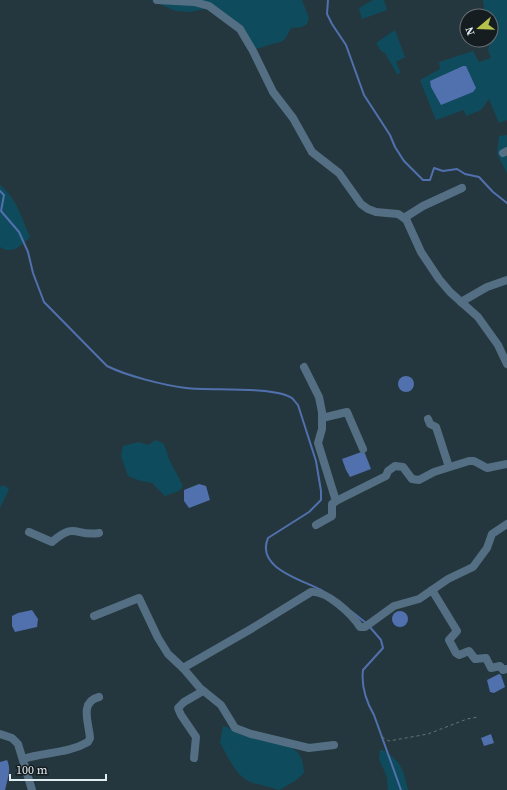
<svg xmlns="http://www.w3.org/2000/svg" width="507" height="790" font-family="'Source Serif 4',serif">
  <rect width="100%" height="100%" fill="#25373e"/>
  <g fill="#0e4c5d">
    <path d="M150,0H302L309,18L307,24L302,27L291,28C282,46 283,40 266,46C260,48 257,49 251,49L222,12L205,9L190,12L176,11Z"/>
    <path d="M373,0H384L387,10L362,19L359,8Z"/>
    <path d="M483,0H507V120L499,123L489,99L481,110L466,116L464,110L436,120L420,80L440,69L439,62L473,51L479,62L491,58L488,50L491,40V16H485Z"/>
    <path d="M395,30L405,57L396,62L401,73L397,74L385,53L381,51L376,43Z"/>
    <path d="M507,135V173L497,154L499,136Z"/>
    <path d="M0,185C16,197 22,219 30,237C20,246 13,255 0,247Z"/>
    <path d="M156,440L164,444L169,459L183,486L179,491L165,496L152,483L141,481L128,476L121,456L123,446L139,442L148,445Z"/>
    <path d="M4,485L9,489L0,508V487Z"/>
    <path d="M223,726C229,727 231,730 237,733C251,739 289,741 298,753C303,758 303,766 304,773L295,781L279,790C270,787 262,785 253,783C236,778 228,756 220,743Z"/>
    <path d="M380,750H383C402,762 403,769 408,790H388L387,777L379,759Z"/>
  </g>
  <g fill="#5170ae">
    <path d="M463,66H466L476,88L473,92L441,105L431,87L430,81Z"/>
    <circle cx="406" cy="384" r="8"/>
    <path d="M364,451L371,469L350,477L346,470L342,459Z"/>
    <path d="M199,484L206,486L210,500L189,508L184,501V490Z"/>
    <path d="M32,610L38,619L37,627L15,632L12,626V616L18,613Z"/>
    <circle cx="400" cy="619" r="8"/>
    <path d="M499,674L501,675L505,687L494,693L490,692L487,680Z"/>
    <path d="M491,734L494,743L484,746L481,738Z"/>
    <path d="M7,760C12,770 7,780 5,790H0V762Z"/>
  </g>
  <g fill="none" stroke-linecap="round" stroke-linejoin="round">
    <g stroke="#5170ae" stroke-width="2">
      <path d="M328,0L327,14L332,24L346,45L364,95L390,135L395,147L404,161L423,180H430L434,168L443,171L457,169L465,174L479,177L493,192L507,203"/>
      <path d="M0,191L4,195L1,211L19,232L28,252L33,273L44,302L107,366C127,376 163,385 186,388C211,391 274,386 292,398C294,400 296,403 298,405L316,461L321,491V500L309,512L268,538C255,569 304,580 323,591"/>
      <path d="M351,611L366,623"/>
      <path d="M369,626L381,640L383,648L363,670C361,686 366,701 374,715L401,790"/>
    </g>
    <path stroke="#65747a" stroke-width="1" stroke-dasharray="3 3" stroke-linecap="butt" d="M382,737L389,741L428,734L467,719L478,717"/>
    <g stroke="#546f84" stroke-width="8">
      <path d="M157,0L194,2L209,6L240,29L253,51L273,92L293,118L312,152L339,173L361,204L368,209L376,212L398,214L406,219L421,252L439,279L450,292L478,317L498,345L507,364"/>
      <path d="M503,153L507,151"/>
      <path d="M404,218L423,206L462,188"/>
      <path d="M461,302L487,287L507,280"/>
      <path d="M304,367L319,397L322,412V429L318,443L336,501L332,504V516L316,525"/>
      <path d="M322,418L347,412L363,449"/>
      <path d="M428,419L430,424L436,427L449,467"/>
      <path d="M336,501L386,476L388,471L395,466L403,467L412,479L419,480L434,472L469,461H474L487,468L507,464"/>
      <path d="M29,532L52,542C76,521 75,537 99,533"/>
      <path d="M432,590L457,631L449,640L456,653L459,655L469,651L475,659L486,658L491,668L500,666L503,670L507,669"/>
      <path d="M94,616L139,598L158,638L168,654L183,668L200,688L221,705L235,728L251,734L309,748L334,745"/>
      <path d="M183,668L251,629L311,592C326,590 352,614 360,627H365L394,606L419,599L448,579L473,567L487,548L492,534L507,524"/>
      <path d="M0,734L12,738L18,744L32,790"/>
      <path d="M194,758L196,737L181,715L178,708L184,702L203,691"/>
      <path d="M23,759C45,752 67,754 88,742L90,738C89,723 79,702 99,697"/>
    </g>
  </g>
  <g transform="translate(479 28) rotate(251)"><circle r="19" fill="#151d20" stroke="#677074"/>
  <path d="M0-3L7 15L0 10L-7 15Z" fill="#b4c24a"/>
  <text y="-6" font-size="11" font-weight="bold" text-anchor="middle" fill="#e2edf1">N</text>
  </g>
  <path d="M10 774v6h96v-6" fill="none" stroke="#e2edf1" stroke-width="2"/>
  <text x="16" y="774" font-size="12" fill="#e2edf1" stroke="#151d20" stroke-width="3" paint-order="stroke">100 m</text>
</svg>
